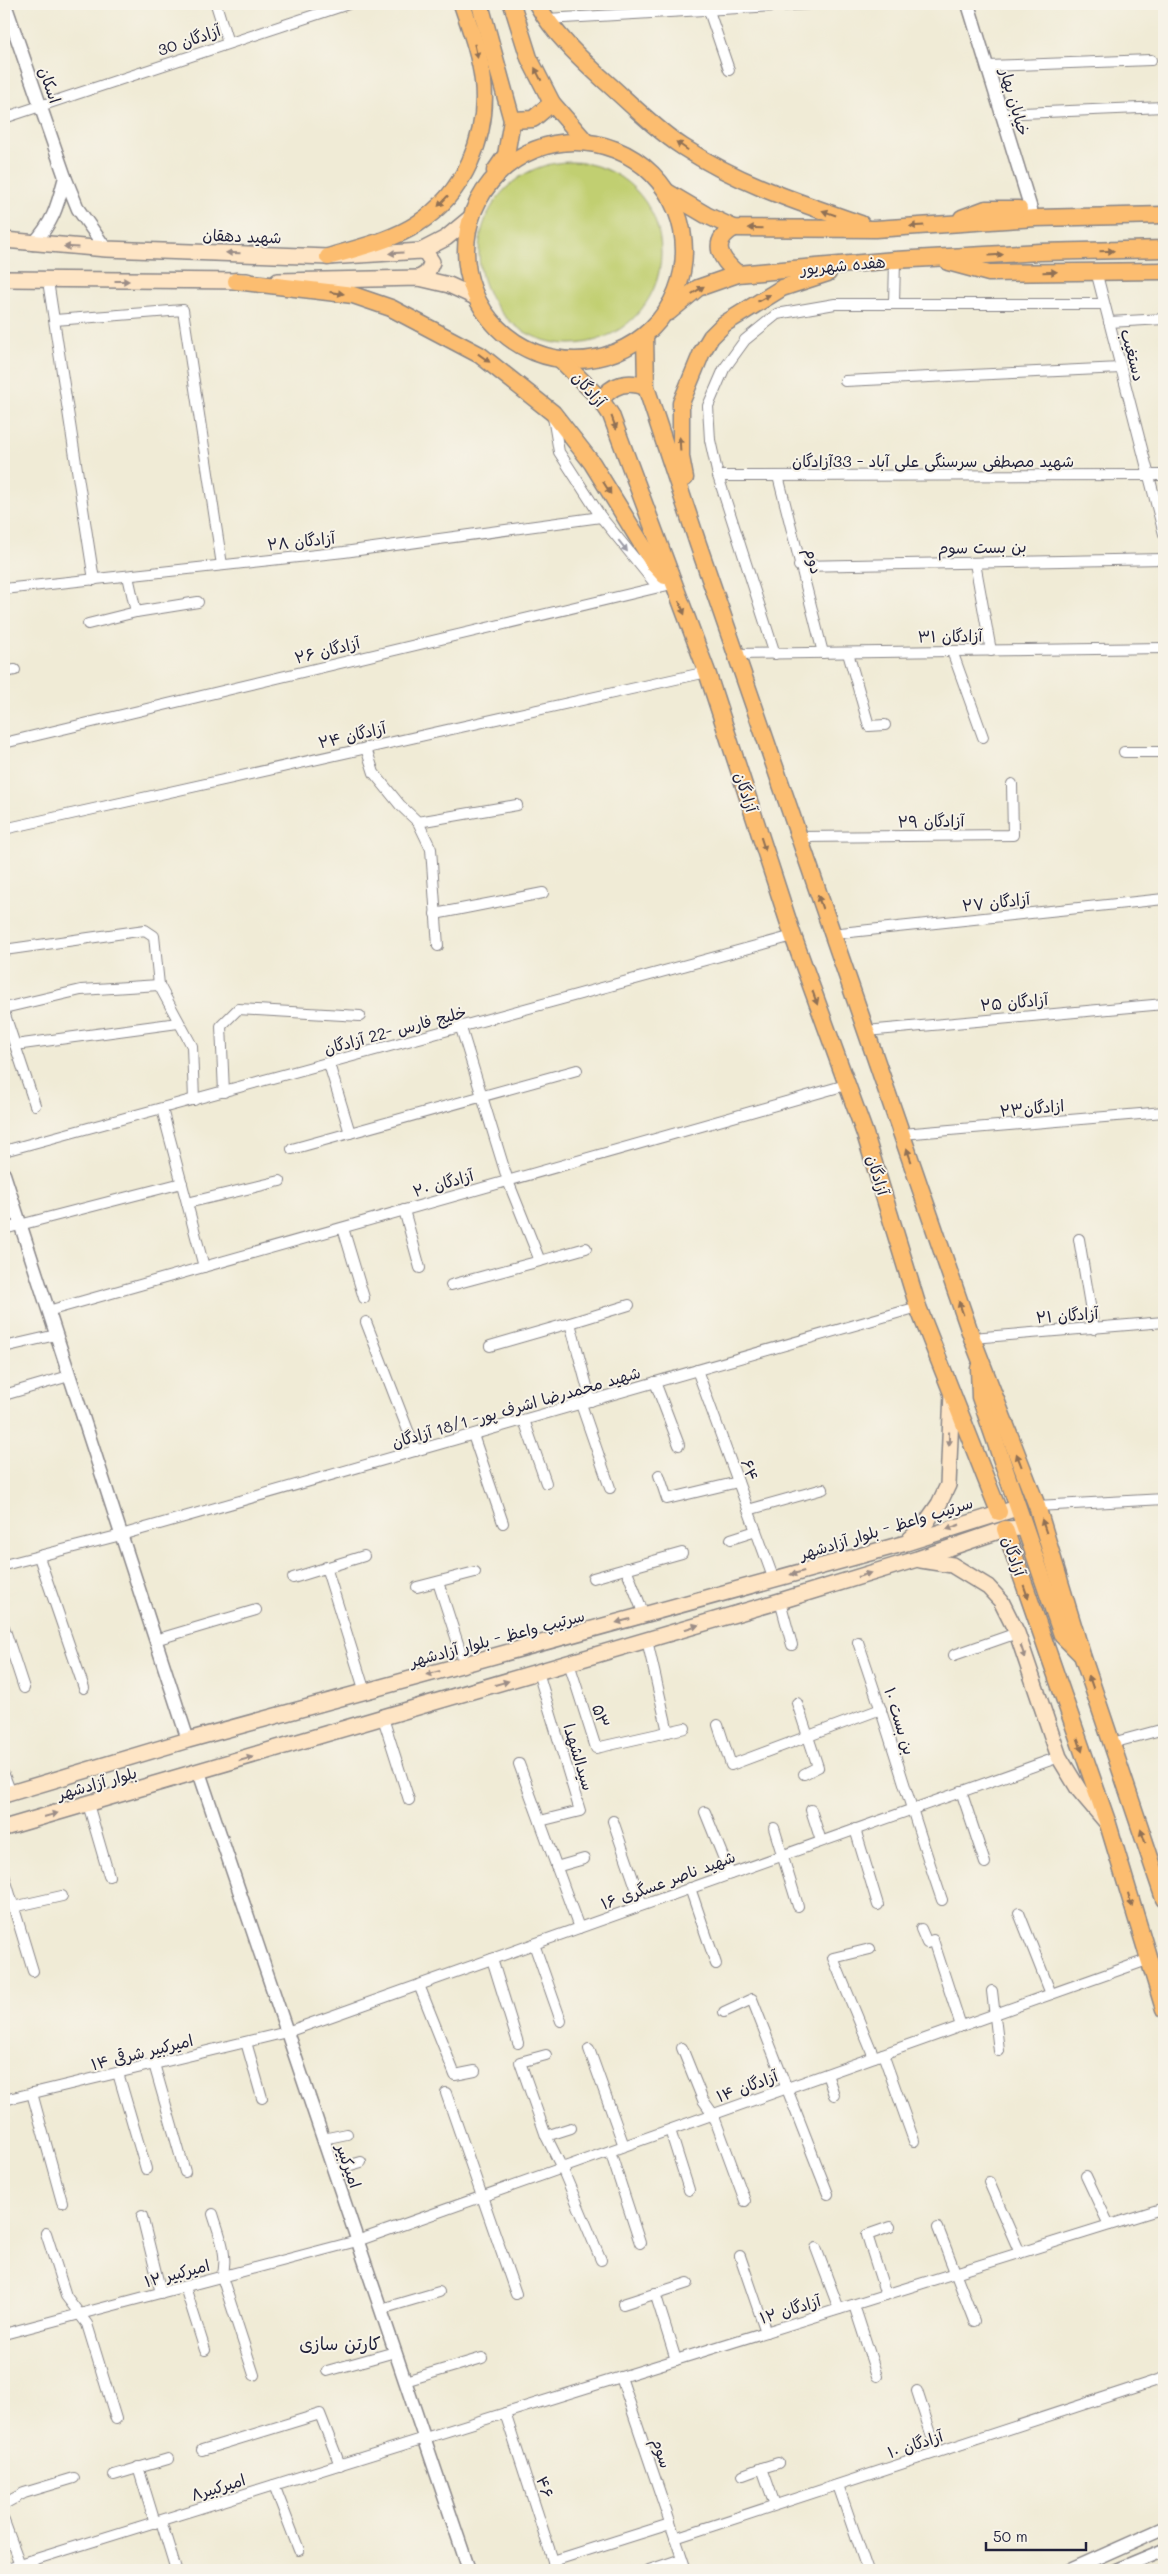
<svg xmlns="http://www.w3.org/2000/svg" width="1168" height="2574" font-family="Mali,'Playpen Sans Arabic',sans-serif">
  <rect width="100%" height="100%" fill="#f7f3e8"/>
  <filter id="ink" filterUnits="userSpaceOnUse"><feTurbulence type="fractalNoise" baseFrequency=".02" numOctaves="2"/><feDisplacementMap in="SourceGraphic" scale="10" xChannelSelector="R" yChannelSelector="G"/><feConvolveMatrix kernelMatrix="1 2 1 2 8 2 1 2 1" color-interpolation-filters="sRGB"/></filter>
  <filter id="wash" filterUnits="userSpaceOnUse"><feTurbulence type="fractalNoise" baseFrequency=".0096" numOctaves="4" result="noise"/><feDisplacementMap in="SourceGraphic" scale="20" xChannelSelector="R" yChannelSelector="G"/><feGaussianBlur stdDeviation="1.12" result="paint"/><feColorMatrix in="noise" values="0 0 0 0 0 0 0 0 0 0 0 0 0 0 0 0 0 1.4 0 .05"/><feComposite in="paint" operator="in"/></filter>
  <g filter="url(#wash)">
    <rect width="100%" height="100%" fill="#f0ebd6"/>
    <circle fill="#c1cf71" stroke="#727856" cx="570" cy="253" r="91"/>
  </g>
  <g filter="url(#ink)">
    <g fill="none" stroke-linecap="round" stroke-linejoin="round">
      <defs>
        <g id="minor">
          <path d="M216,4L228,43"/>
          <path d="M707,5L729,70"/>
          <path d="M546,19L811,4"/>
          <path d="M988,66L1151,60"/>
          <path d="M1000,114L1164,107"/>
          <path d="M4,118L348,4"/>
          <path d="M1096,271L1164,534"/>
          <path d="M48,281L94,580"/>
          <path d="M894,304L895,260"/>
          <path d="M55,320L183,310L222,565"/>
          <path d="M1109,322L1164,319"/>
          <path d="M845,381L1121,368"/>
          <path d="M553,417L559,452L601,517L657,586"/>
          <path d="M718,476L1164,475"/>
          <path d="M778,476L823,653"/>
          <path d="M975,563L991,651"/>
          <path d="M799,566L1164,559"/>
          <path d="M128,576L136,612L198,602"/>
          <path d="M4,589L344,552L601,517"/>
          <path d="M88,624L136,612"/>
          <path d="M952,651L983,737"/>
          <path d="M848,653L869,726L885,725"/>
          <path d="M737,654L1164,648"/>
          <path d="M775,654L718,476L710,440L708,406L724,369L745,340L777,314L835,304H1104"/>
          <path d="M4,672L15,670"/>
          <path d="M4,743L672,584"/>
          <path d="M366,748L374,773L400,805L418,822L431,849L438,946"/>
          <path d="M1124,752H1164"/>
          <path d="M418,822L517,805"/>
          <path d="M4,829L707,672"/>
          <path d="M799,837L1013,835L1012,784"/>
          <path d="M435,914L543,893"/>
          <path d="M831,934L1164,899"/>
          <path d="M4,950L145,930L154,936L159,985L192,1046L194,1100"/>
          <path d="M4,1008L81,990L159,985"/>
          <path d="M4,1012L35,1105"/>
          <path d="M461,1028L508,1181L540,1261L586,1248"/>
          <path d="M866,1031L1164,1004"/>
          <path d="M15,1045L178,1023"/>
          <path d="M329,1064L350,1133"/>
          <path d="M224,1092L221,1026L238,1009L360,1016"/>
          <path d="M162,1109L204,1267"/>
          <path d="M902,1134L1164,1112"/>
          <path d="M292,1149L577,1070"/>
          <path d="M4,1151L793,936"/>
          <path d="M187,1203L280,1181"/>
          <path d="M404,1210L420,1268"/>
          <path d="M343,1228L364,1298"/>
          <path d="M4,1229L182,1183"/>
          <path d="M1079,1239L1094,1329"/>
          <path d="M451,1285L540,1261"/>
          <path d="M48,1311L846,1085"/>
          <path d="M366,1322L416,1451"/>
          <path d="M972,1338L1164,1322"/>
          <path d="M490,1346L570,1323"/>
          <path d="M4,1347L56,1335"/>
          <path d="M697,1370L774,1580"/>
          <path d="M655,1382L679,1445"/>
          <path d="M4,1395L69,1376"/>
          <path d="M591,1401L570,1323L629,1305"/>
          <path d="M581,1404L610,1488"/>
          <path d="M524,1420L546,1483"/>
          <path d="M473,1435L503,1523"/>
          <path d="M659,1475L667,1499L738,1482"/>
          <path d="M1037,1506L1164,1499"/>
          <path d="M748,1510L823,1489"/>
          <path d="M731,1539L756,1531"/>
          <path d="M39,1557L84,1688"/>
          <path d="M4,1565L121,1535L918,1307"/>
          <path d="M326,1567L365,1692"/>
          <path d="M626,1568L644,1615"/>
          <path d="M293,1578L364,1556"/>
          <path d="M593,1578L682,1553"/>
          <path d="M438,1582L465,1665"/>
          <path d="M417,1587L475,1572"/>
          <path d="M780,1601L792,1645"/>
          <path d="M4,1627L24,1688"/>
          <path d="M155,1640L256,1610"/>
          <path d="M647,1640L668,1732"/>
          <path d="M858,1642C888,1727 912,1814 942,1900"/>
          <path d="M954,1655L1017,1633"/>
          <path d="M569,1663L596,1748L685,1728"/>
          <path d="M538,1672L580,1811L540,1821"/>
          <path d="M797,1703L818,1767L804,1774"/>
          <path d="M383,1718L409,1800"/>
          <path d="M718,1725L731,1765L881,1709"/>
          <path d="M1112,1743L1164,1729"/>
          <path d="M519,1764L579,1928"/>
          <path d="M4,1775L11,1793"/>
          <path d="M961,1791L985,1863"/>
          <path d="M88,1804L109,1876"/>
          <path d="M811,1810L821,1841"/>
          <path d="M705,1812L730,1874"/>
          <path d="M613,1821L642,1905"/>
          <path d="M774,1828L798,1906"/>
          <path d="M855,1829L878,1905"/>
          <path d="M556,1867L584,1859"/>
          <path d="M4,1875L33,1971"/>
          <path d="M690,1888L716,1964"/>
          <path d="M13,1907L62,1896"/>
          <path d="M1019,1913L1051,1994"/>
          <path d="M921,1929L927,1943L933,1940L961,2026"/>
          <path d="M534,1944L561,2021"/>
          <path d="M870,1949L833,1958L874,2057"/>
          <path d="M492,1959L518,2043"/>
          <path d="M419,1985L455,2075L475,2071"/>
          <path d="M992,1991L999,2051"/>
          <path d="M724,2012L752,1999L828,2194"/>
          <path d="M246,2042L262,2098"/>
          <path d="M682,2048L703,2100L713,2114L745,2201"/>
          <path d="M589,2049L624,2146"/>
          <path d="M883,2054L914,2141"/>
          <path d="M546,2055L520,2062L546,2136L562,2168L601,2260"/>
          <path d="M154,2064L185,2172"/>
          <path d="M118,2073L146,2169"/>
          <path d="M827,2074L834,2095"/>
          <path d="M32,2093L62,2202"/>
          <path d="M446,2093L516,2294"/>
          <path d="M4,2100L287,2032L1059,1757"/>
          <path d="M670,2130L689,2190"/>
          <path d="M546,2136L571,2128"/>
          <path d="M323,2139L347,2134"/>
          <path d="M610,2151L640,2243"/>
          <path d="M334,2170L361,2162"/>
          <path d="M1086,2176L1109,2225"/>
          <path d="M989,2182L1020,2253"/>
          <path d="M213,2214C219,2234 229,2256 222,2277L254,2375"/>
          <path d="M142,2216L161,2293"/>
          <path d="M938,2228L974,2321"/>
          <path d="M46,2233L66,2296L87,2324L116,2419"/>
          <path d="M816,2248L839,2309"/>
          <path d="M740,2256L766,2332"/>
          <path d="M185,2287L205,2350"/>
          <path d="M655,2293L676,2360"/>
          <path d="M886,2295L867,2235L890,2227"/>
          <path d="M623,2304L688,2283"/>
          <path d="M854,2305L877,2376"/>
          <path d="M381,2309L439,2292"/>
          <path d="M4,2334L357,2241L1147,1960"/>
          <path d="M327,2371L395,2352"/>
          <path d="M621,2377L686,2570"/>
          <path d="M405,2381L482,2358"/>
          <path d="M917,2391L937,2452"/>
          <path d="M505,2413L556,2570"/>
          <path d="M202,2450L320,2414L340,2465"/>
          <path d="M138,2467L155,2523"/>
          <path d="M114,2475L168,2459"/>
          <path d="M743,2475L762,2468"/>
          <path d="M274,2485L299,2550"/>
          <path d="M838,2485L867,2569"/>
          <path d="M4,2504L24,2493L74,2478"/>
          <path d="M775,2505L762,2468L778,2463"/>
          <path d="M4,2521L22,2570"/>
          <path d="M161,2521L176,2570"/>
          <path d="M675,2538L1164,2378"/>
          <path d="M553,2561L670,2524"/>
          <path d="M4,2569L1164,2208"/>
          <path d="M649,2570L682,2559"/>
        </g>
        <g id="tertiary">
          <path d="M5,4L65,177L78,209L106,249"/>
          <path d="M968,4L1031,209"/>
          <path d="M33,244C54,221 57,207 65,177"/>
          <path d="M4,1174L188,1740"/>
          <path d="M199,1772L469,2570"/>
          <path d="M1070,2570L1164,2528"/>
          <path d="M1116,2570L1164,2550"/>
        </g>
        <g id="secondary">
          <path d="M4,240L106,249L328,257L421,251L446,238L469,219"/>
          <path d="M419,278L427,273L432,262L426,253L421,251"/>
          <path d="M4,279L247,281"/>
          <path d="M278,281L419,278L449,285L475,297"/>
          <path d="M910,1539L923,1527L939,1504L948,1485L952,1392"/>
          <path d="M921,1560L952,1565L988,1587L1001,1601L1017,1633L1059,1757L1079,1790L1107,1823"/>
          <path d="M4,1795L188,1740L906,1543L1017,1508"/>
          <path d="M4,1828L780,1601L917,1559L1005,1529L1023,1528"/>
        </g>
        <g id="primary">
          <path d="M480,4L512,120L506,155L495,171"/>
          <path d="M512,4L529,58L552,103L586,142"/>
          <path d="M537,4C554,34 580,58 605,81C630,103 655,129 683,147C738,183 800,203 861,224"/>
          <path d="M512,120L533,119L552,103"/>
          <circle cx="575" cy="251" r="109"/>
          <path d="M667,192L706,215L734,228L875,229L1036,218L1164,215"/>
          <path d="M962,218L986,209H1019"/>
          <path d="M734,228C709,242 721,260 738,274"/>
          <path d="M328,257C357,248 391,241 417,224C464,194 489,136 483,81C480,55 470,28 462,4"/>
          <path d="M948,262L989,273L1164,271"/>
          <path d="M236,281L353,295L391,308L480,355L553,413L592,463L654,564L665,576"/>
          <path d="M669,312L698,288L738,274L895,260L1040,252L1164,249"/>
          <path d="M645,335L646,387L698,544L972,1338L1037,1506L1082,1655L1164,1899"/>
          <path d="M560,359L601,400L611,415L707,672L793,936L865,1134L918,1307L999,1512"/>
          <path d="M601,400C612,384 628,380 646,387"/>
          <path d="M685,478L681,457V403L702,352L711,337L724,324L782,288L828,273"/>
          <path d="M979,1368L980,1397L1062,1635L1081,1654"/>
          <path d="M1005,1529L1108,1824L1164,2009"/>
        </g>
      </defs>
      <use href="#minor" stroke="#898688" stroke-width="12"/>
      <use href="#tertiary" stroke="#898688" stroke-width="15"/>
      <use href="#secondary" stroke="#898688" stroke-width="18"/>
      <use href="#primary" stroke="#898688" stroke-width="19"/>
      <use href="#minor" stroke="#fff" stroke-width="10"/>
      <use href="#tertiary" stroke="#fff" stroke-width="12"/>
      <use href="#secondary" stroke="#fee5c5" stroke-width="15"/>
      <use href="#primary" stroke="#fcbd6f" stroke-width="16"/>
    </g>
    <defs><path id="oneway-solid" d="M-6-.8H1V-3.2L6.5 0L1 3.2V.8H-6Z" transform="scale(1.25)"/></defs>
    <g fill="#8f7055">
      <use href="#oneway-solid" transform="translate(476 51) rotate(77)"/>
      <use href="#oneway-solid" transform="translate(538 74) rotate(-117)"/>
      <use href="#oneway-solid" transform="translate(682 146) rotate(-145)"/>
      <use href="#oneway-solid" transform="translate(443 201) rotate(133)"/>
      <use href="#oneway-solid" transform="translate(829 213) rotate(-161)"/>
      <use href="#oneway-solid" transform="translate(917 226) rotate(176)"/>
      <use href="#oneway-solid" transform="translate(755 228) rotate(-179)"/>
      <use href="#oneway-solid" transform="translate(1107 251) rotate(-1)"/>
      <use href="#oneway-solid" transform="translate(996 255) rotate(-3)"/>
      <use href="#oneway-solid" transform="translate(1050 272) rotate(-1)"/>
      <use href="#oneway-solid" transform="translate(698 290) rotate(-32)"/>
      <use href="#oneway-solid" transform="translate(337 293) rotate(7)"/>
      <use href="#oneway-solid" transform="translate(764 298) rotate(-29)"/>
      <use href="#oneway-solid" transform="translate(484 358) rotate(36)"/>
      <use href="#oneway-solid" transform="translate(614 423) rotate(70)"/>
      <use href="#oneway-solid" transform="translate(680 444) rotate(-93)"/>
      <use href="#oneway-solid" transform="translate(607 488) rotate(58)"/>
      <use href="#oneway-solid" transform="translate(682 608) rotate(68)"/>
      <use href="#oneway-solid" transform="translate(763 844) rotate(72)"/>
      <use href="#oneway-solid" transform="translate(820 902) rotate(-109)"/>
      <use href="#oneway-solid" transform="translate(815 998) rotate(70)"/>
      <use href="#oneway-solid" transform="translate(909 1155) rotate(-109)"/>
      <use href="#oneway-solid" transform="translate(961 1308) rotate(-109)"/>
      <use href="#oneway-solid" transform="translate(1019 1460) rotate(-111)"/>
      <use href="#oneway-solid" transform="translate(1044 1526) rotate(-109)"/>
      <use href="#oneway-solid" transform="translate(1026 1592) rotate(71)"/>
      <use href="#oneway-solid" transform="translate(1091 1682) rotate(-109)"/>
      <use href="#oneway-solid" transform="translate(1080 1745) rotate(71)"/>
      <use href="#oneway-solid" transform="translate(1143 1836) rotate(-109)"/>
      <use href="#oneway-solid" transform="translate(1130 1900) rotate(74)"/>
    </g>
    <g fill="#9b8d87">
      <use href="#oneway-solid" transform="translate(71 247) rotate(-177)"/>
      <use href="#oneway-solid" transform="translate(233 253) rotate(-178)"/>
      <use href="#oneway-solid" transform="translate(396 253) rotate(177)"/>
      <use href="#oneway-solid" transform="translate(122 281)"/>
      <use href="#oneway-solid" transform="translate(949 1439) rotate(91)"/>
      <use href="#oneway-solid" transform="translate(953 1527) rotate(161)"/>
      <use href="#oneway-solid" transform="translate(797 1573) rotate(165)"/>
      <use href="#oneway-solid" transform="translate(864 1575) rotate(-17)"/>
      <use href="#oneway-solid" transform="translate(623 1621) rotate(165)"/>
      <use href="#oneway-solid" transform="translate(692 1627) rotate(-17)"/>
      <use href="#oneway-solid" transform="translate(1023 1652) rotate(71)"/>
      <use href="#oneway-solid" transform="translate(433 1673) rotate(165)"/>
      <use href="#oneway-solid" transform="translate(502 1683) rotate(-16)"/>
      <use href="#oneway-solid" transform="translate(246 1759) rotate(-16)"/>
      <use href="#oneway-solid" transform="translate(51 1815) rotate(-16)"/>
    </g>
    <use fill="#9c9ca7" href="#oneway-solid" transform="translate(623 546) rotate(52)"/>
  </g>
  <g text-anchor="middle" stroke-width="4" stroke-linejoin="round" paint-order="stroke">
    <g font-size="16" fill="#22223b" stroke="#f7f3e8">
      <text transform="translate(189 40) rotate(-19)" y="6">آزادگان 30</text>
      <text transform="translate(50 85) rotate(71)" y="6">اسکان</text>
      <text transform="translate(1015 102) rotate(74)" y="6">خیابان بهار</text>
      <text transform="translate(242 236) rotate(2)" y="6">شهید دهقان</text>
      <text transform="translate(843 265) rotate(-5)" y="6">هفده شهریور</text>
      <text transform="translate(1133 355) rotate(75)" y="6">دستغیب</text>
      <text transform="translate(589 389) rotate(48)" y="6">آزادگان</text>
      <text x="933" y="467">شهید مصطفی سرسنگی علی آباد - 33آزادگان</text>
      <text transform="translate(301 541) rotate(-6)" y="6">۲۸ آزادگان</text>
      <text transform="translate(982 547) rotate(-1)" y="6">بن بست سوم</text>
      <text transform="translate(814 561) rotate(76)" y="6">دوم</text>
      <text transform="translate(950 636) rotate(-1)" y="6">۳۱ آزادگان</text>
      <text transform="translate(327 650) rotate(-14)" y="6">۲۶ آزادگان</text>
      <text transform="translate(352 735) rotate(-13)" y="6">۲۴ آزادگان</text>
      <text transform="translate(746 792) rotate(72)" y="6">آزادگان</text>
      <text transform="translate(931 821) rotate(-1)" y="6">۲۹ آزادگان</text>
      <text transform="translate(996 902) rotate(-6)" y="6">۲۷ آزادگان</text>
      <text transform="translate(1014 1002) rotate(-5)" y="6">۲۵ آزادگان</text>
      <text transform="translate(395 1030) rotate(-15)" y="6">خلیج فارس -22 آزادگان</text>
      <text transform="translate(1032 1108) rotate(-5)" y="6">۲۳ازادگان</text>
      <text transform="translate(878 1175) rotate(73)" y="6">آزادگان</text>
      <text transform="translate(443 1183) rotate(-16)" y="6">۲۰ آزادگان</text>
      <text transform="translate(1067 1315) rotate(-4)" y="6">۲۱ آزادگان</text>
      <text transform="translate(516 1407) rotate(-16)" y="6">شهید محمدرضا اشرف پور- 18/1 آزادگان</text>
      <text transform="translate(750 1470) rotate(70)" y="6">۶۴</text>
      <text transform="translate(886 1528) rotate(-17)" y="6">سرتیپ واعظ - بلوار آزادشهر</text>
      <text transform="translate(1014 1556) rotate(71)" y="6">آزادگان</text>
      <text transform="translate(497 1638) rotate(-15)" y="6">سرتیپ واعظ - بلوار آزادشهر</text>
      <text transform="translate(601 1716) rotate(72)" y="6">۵۳</text>
      <text transform="translate(900 1721) rotate(73)" y="6">بن بست ۱۰</text>
      <text transform="translate(579 1757) rotate(73)" y="6">سیدالشهدا</text>
      <text transform="translate(97 1783) rotate(-16)" y="6">بلوار آزادشهر</text>
      <text transform="translate(668 1880) rotate(-20)" y="6">۱۶ شهید ناصر عسگری</text>
      <text transform="translate(142 2052) rotate(-14)" y="6">۱۴ امیرکبیر شرقی</text>
      <text transform="translate(747 2086) rotate(-20)" y="6">۱۴ آزادگان</text>
      <text transform="translate(349 2166) rotate(71)" y="6">امیرکبیر</text>
      <text transform="translate(177 2273) rotate(-15)" y="6">امیرکبیر ۱۲</text>
      <text transform="translate(790 2309) rotate(-17)" y="6">۱۲ آزادگان</text>
      <text transform="translate(915 2444) rotate(-18)" y="6">۱۰ آزادگان</text>
      <text transform="translate(662 2453) rotate(72)" y="6">سوم</text>
      <text transform="translate(218 2487) rotate(-17)" y="6">امیرکبیر۸</text>
      <text transform="translate(545 2487) rotate(72)" y="6">۴۶</text>
    </g>
    <g font-size="18" fill="#22223b" stroke="#f7f3e8">
      <text x="340" y="2350">کارتن سازی</text>
    </g>
  </g>
  <rect width="1168" height="2574" fill="none" stroke="#f7f3e8" stroke-width="20"/>
  <path d="M986 2542v8h100v-8" fill="none" stroke="#22223b" stroke-width="2.5"/>
  <text x="993" y="2542" font-size="15" fill="#22223b" stroke="#f7f3e8" stroke-width="4" paint-order="stroke">50 m</text>
</svg>
